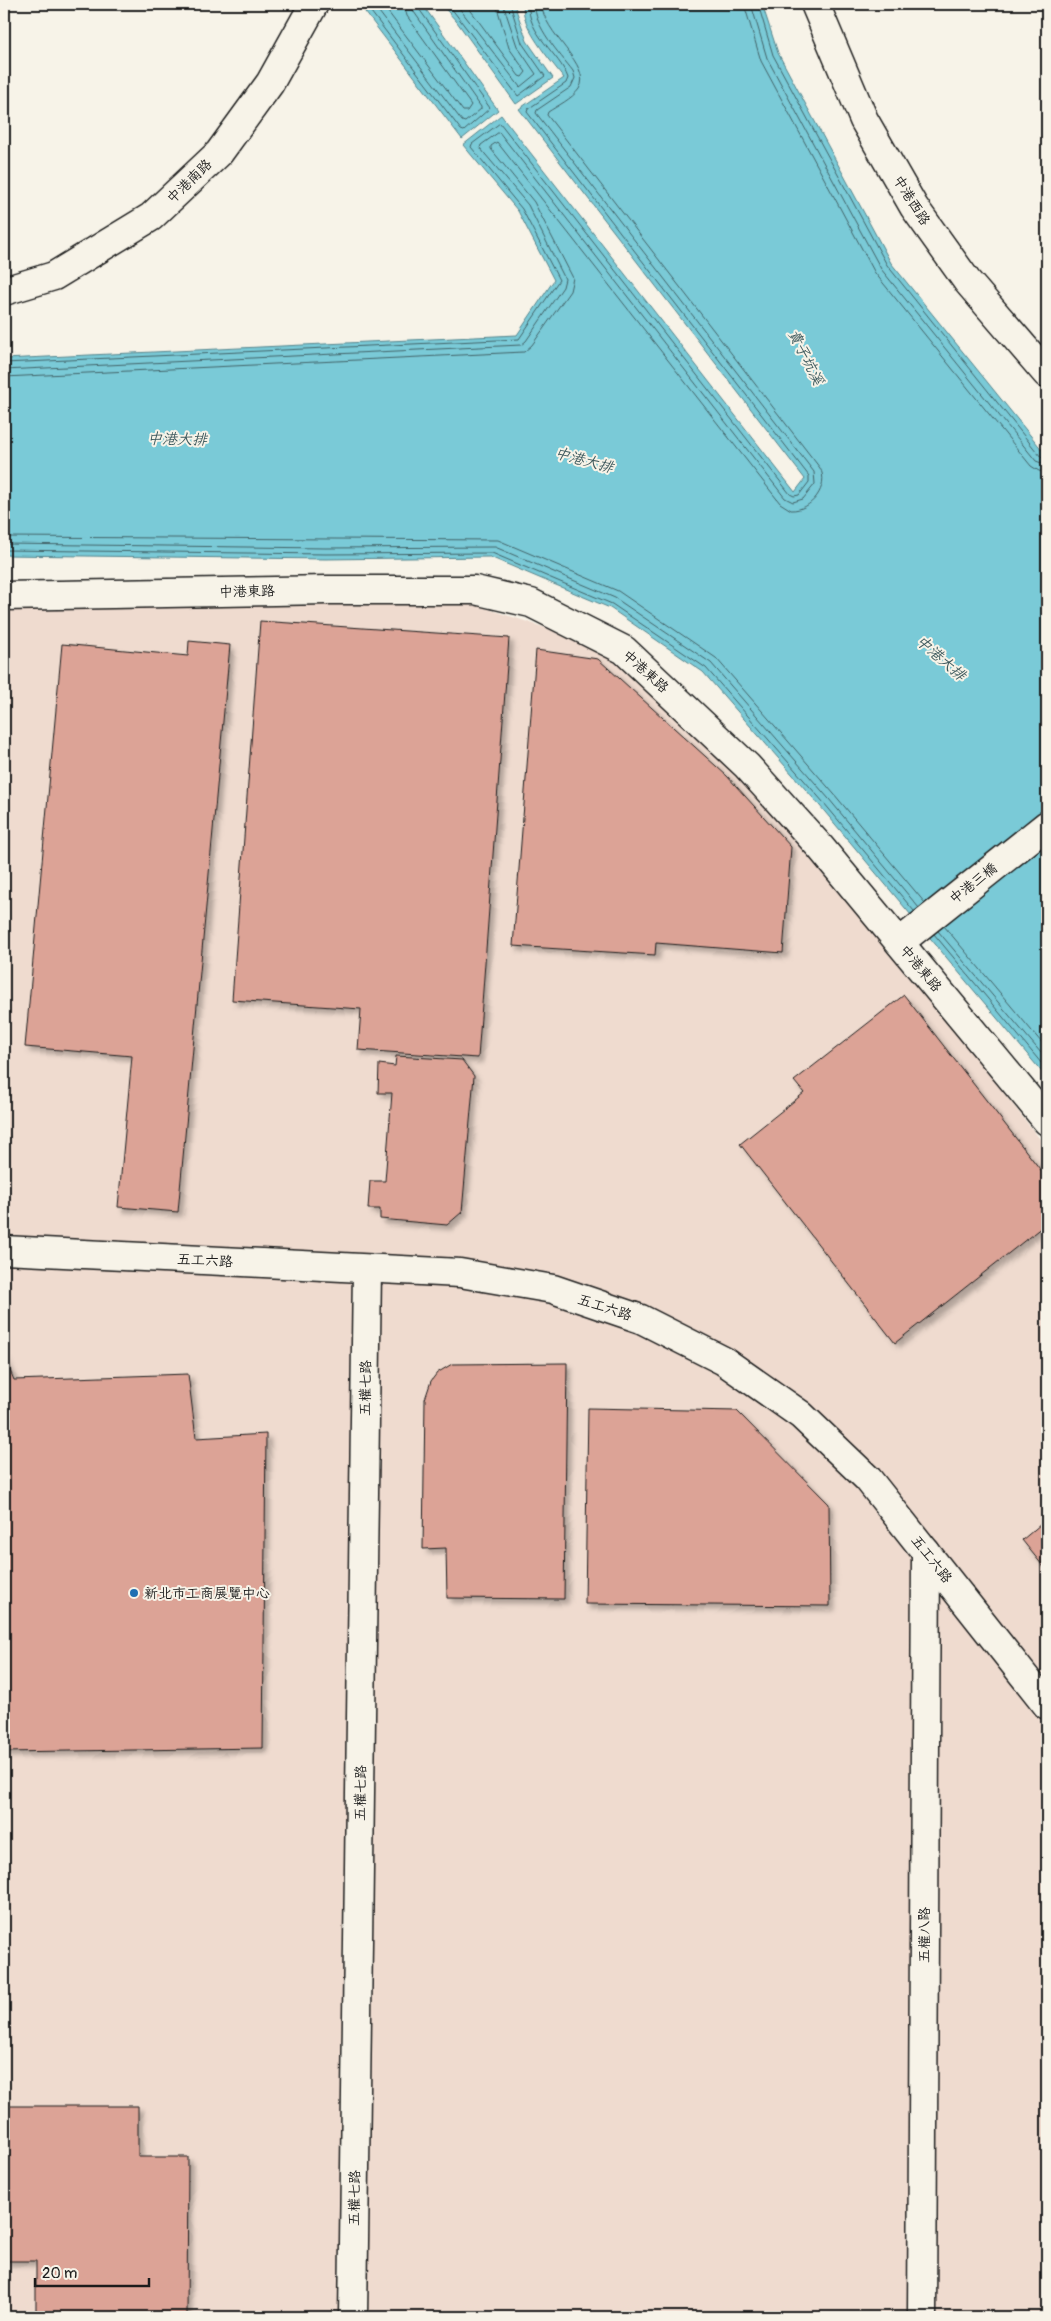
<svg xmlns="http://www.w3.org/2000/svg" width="1051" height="2321" font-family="Pangolin,'LXGW WenKai TC',sans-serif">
  <defs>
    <filter id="shadow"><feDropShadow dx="4.5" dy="4.5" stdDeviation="2.5" flood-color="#0004"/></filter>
  </defs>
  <rect width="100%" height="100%" fill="#f7f3e8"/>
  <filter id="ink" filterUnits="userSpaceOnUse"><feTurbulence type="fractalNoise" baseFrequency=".02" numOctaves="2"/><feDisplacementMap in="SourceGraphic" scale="10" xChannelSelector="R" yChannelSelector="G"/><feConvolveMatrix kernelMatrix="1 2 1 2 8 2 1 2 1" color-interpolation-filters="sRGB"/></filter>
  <g filter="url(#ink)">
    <path fill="#efdbcf" d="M4,601L467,602L555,631L629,669L713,744L821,861L1047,1148V2317H4Z"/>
    <g fill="#7acad7" stroke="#54848c">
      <path d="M359,4H422L498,110L462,139Z"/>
      <path d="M441,4H514L527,41L553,78L516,104L457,22Z"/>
      <path d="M524,4H762L778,53L891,263L1047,456V1078L820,806L703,672L610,608L490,557L326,559L4,555V359L517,335L554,280L518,211L463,145L501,115L795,492L805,479L519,109L564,78C552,62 518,24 524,4Z"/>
    </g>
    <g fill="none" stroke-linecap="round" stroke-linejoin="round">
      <g stroke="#426267" stroke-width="1">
        <path d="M365,4L461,130L464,131L490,108L419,9L418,4"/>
        <path d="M373,4L462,121L465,122L481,109V107L414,12L412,4"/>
        <path d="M382,4L463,111H467L471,105L407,16L404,4"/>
        <path d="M448,4L518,96L545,76L522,43L510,4"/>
        <path d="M456,4L520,87L536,74L517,46L503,4"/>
        <path d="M466,4L519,76L522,77L526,72L509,48L496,4"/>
        <path d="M744,4L761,61L875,273L1031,466L1039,471L1047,473"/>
        <path d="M751,4L767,58L881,269L1036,461L1047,465"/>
        <path d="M758,4L773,55L887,265L1041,457L1047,459"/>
        <path d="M4,363L519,339L559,280L522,209L471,147L472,144L500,123L790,494L794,496L799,495L809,482V476L527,112L528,109L566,83L568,78C560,54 526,33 529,4"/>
        <path d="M4,370L521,345L526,341L563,287L565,279L528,205L480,148L481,145L499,132L785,498L793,502L803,499L815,484L814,472L536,113L537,110L571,87L575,78L573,71C560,54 533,26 535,4"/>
        <path d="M4,377L524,352L532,345L570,291L573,278L534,202L491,149V146L497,142L780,503L791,510C811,511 830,486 820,468L547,115L548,112C557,106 572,99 579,89C594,66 541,32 542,4"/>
        <path d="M4,537L498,540L618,591L716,658L834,794L925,903"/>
        <path d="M4,544L326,548L495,547L615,598L711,663L829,799L919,908"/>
        <path d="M4,550L326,554L492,553L612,604L706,668L824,803L914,911"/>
        <path d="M944,926L1047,1049"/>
        <path d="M938,931L1047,1060"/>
        <path d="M934,934L1047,1070"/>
      </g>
    </g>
    <g fill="#dca396" stroke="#1c1c1c" filter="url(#shadow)">
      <path d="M260,621L509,638L478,1058L358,1050L361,1009L232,1000Z"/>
      <path d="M189,641L230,645L178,1212L118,1207L132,1056L25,1047L62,644L188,656Z"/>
      <path d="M536,650L598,659L727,776L791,847L783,953L656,943L655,955L513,946Z"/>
      <path d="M904,995L1047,1178V1223L895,1343L740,1144L804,1093L794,1081Z"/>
      <path d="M396,1056L462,1060L474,1076L462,1212L447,1225L380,1219V1209H368L370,1181H385L392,1093H378L379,1064L395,1066Z"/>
      <path d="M4,1356L14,1380L188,1374L196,1438L266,1434L263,1748L4,1752Z"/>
      <path d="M567,1363L564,1599L447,1598L446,1548L423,1549L425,1399L431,1381L437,1373L452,1364Z"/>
      <path d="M588,1408L737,1411L829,1504L830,1606L585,1604Z"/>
      <path d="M1047,1519V1571L1022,1540Z"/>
      <path d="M4,2106H138V2157H188L187,2317H36V2261H4Z"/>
    </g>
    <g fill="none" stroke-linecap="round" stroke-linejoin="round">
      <defs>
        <g id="street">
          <path d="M815,4L864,120L914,207L967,281L1047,374"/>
          <path d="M4,291L54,276L151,217L219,153L270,83L314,4"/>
          <path d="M4,596L328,590H475L531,603L624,650L747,766L821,848L1047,1121"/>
          <path d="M900,942L1047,825"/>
          <path d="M4,1250L460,1273L553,1289L641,1319L724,1361L801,1415L868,1479L1047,1705"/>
          <path d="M353,2317L367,1269"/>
          <path d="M922,2317L926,1552"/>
        </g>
      </defs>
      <use href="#street" stroke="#1c1c1c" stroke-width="31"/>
      <use href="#street" stroke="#f7f3e8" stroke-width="28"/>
    </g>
  </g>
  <circle fill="#1f6fb2" stroke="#f7f3e8" stroke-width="2" cx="134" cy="1593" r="5"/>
  <g text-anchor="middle" stroke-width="4" stroke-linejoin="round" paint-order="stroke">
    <g font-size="14" fill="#1c1c1c" stroke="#f7f3e8">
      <text transform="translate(189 181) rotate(-44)" y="5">中港南路</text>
      <text transform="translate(912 200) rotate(58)" y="5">中港西路</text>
      <text transform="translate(247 591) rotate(-1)" y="5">中港東路</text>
      <text transform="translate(646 671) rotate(42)" y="5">中港東路</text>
      <text transform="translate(973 883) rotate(-38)" y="5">中港三橋</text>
      <text transform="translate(921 968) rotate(50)" y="5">中港東路</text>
      <text transform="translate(205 1260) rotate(3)" y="5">五工六路</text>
      <text transform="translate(605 1307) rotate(18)" y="5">五工六路</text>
      <text transform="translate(365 1388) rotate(-89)" y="5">五權七路</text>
      <text transform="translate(932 1559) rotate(52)" y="5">五工六路</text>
      <text transform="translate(360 1793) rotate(-89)" y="5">五權七路</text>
      <text transform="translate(924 1935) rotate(-90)" y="5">五權八路</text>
      <text transform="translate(354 2198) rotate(-89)" y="5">五權七路</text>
    </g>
    <g font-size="14" fill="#1c1c1c" stroke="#f7f3e8" text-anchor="start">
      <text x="144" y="1598">新北市工商展覽中心</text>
    </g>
    <g font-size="15" font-style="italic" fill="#3d595d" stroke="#f7f3e8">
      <text transform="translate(806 357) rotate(63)" y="5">貴子坑溪</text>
      <text transform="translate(177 439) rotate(1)" y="5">中港大排</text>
      <text transform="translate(584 460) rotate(15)" y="5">中港大排</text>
      <text transform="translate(941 658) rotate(41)" y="5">中港大排</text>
    </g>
  </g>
  <rect width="1051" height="2321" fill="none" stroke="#f7f3e8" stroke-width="20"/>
  <rect x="10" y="10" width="1031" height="2301" fill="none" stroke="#1c1c1c" stroke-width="2" filter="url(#ink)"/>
  <path d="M35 2278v8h114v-8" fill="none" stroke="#1c1c1c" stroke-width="2.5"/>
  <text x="42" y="2278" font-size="15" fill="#1c1c1c" stroke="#f7f3e8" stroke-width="4" paint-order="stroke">20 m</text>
</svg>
